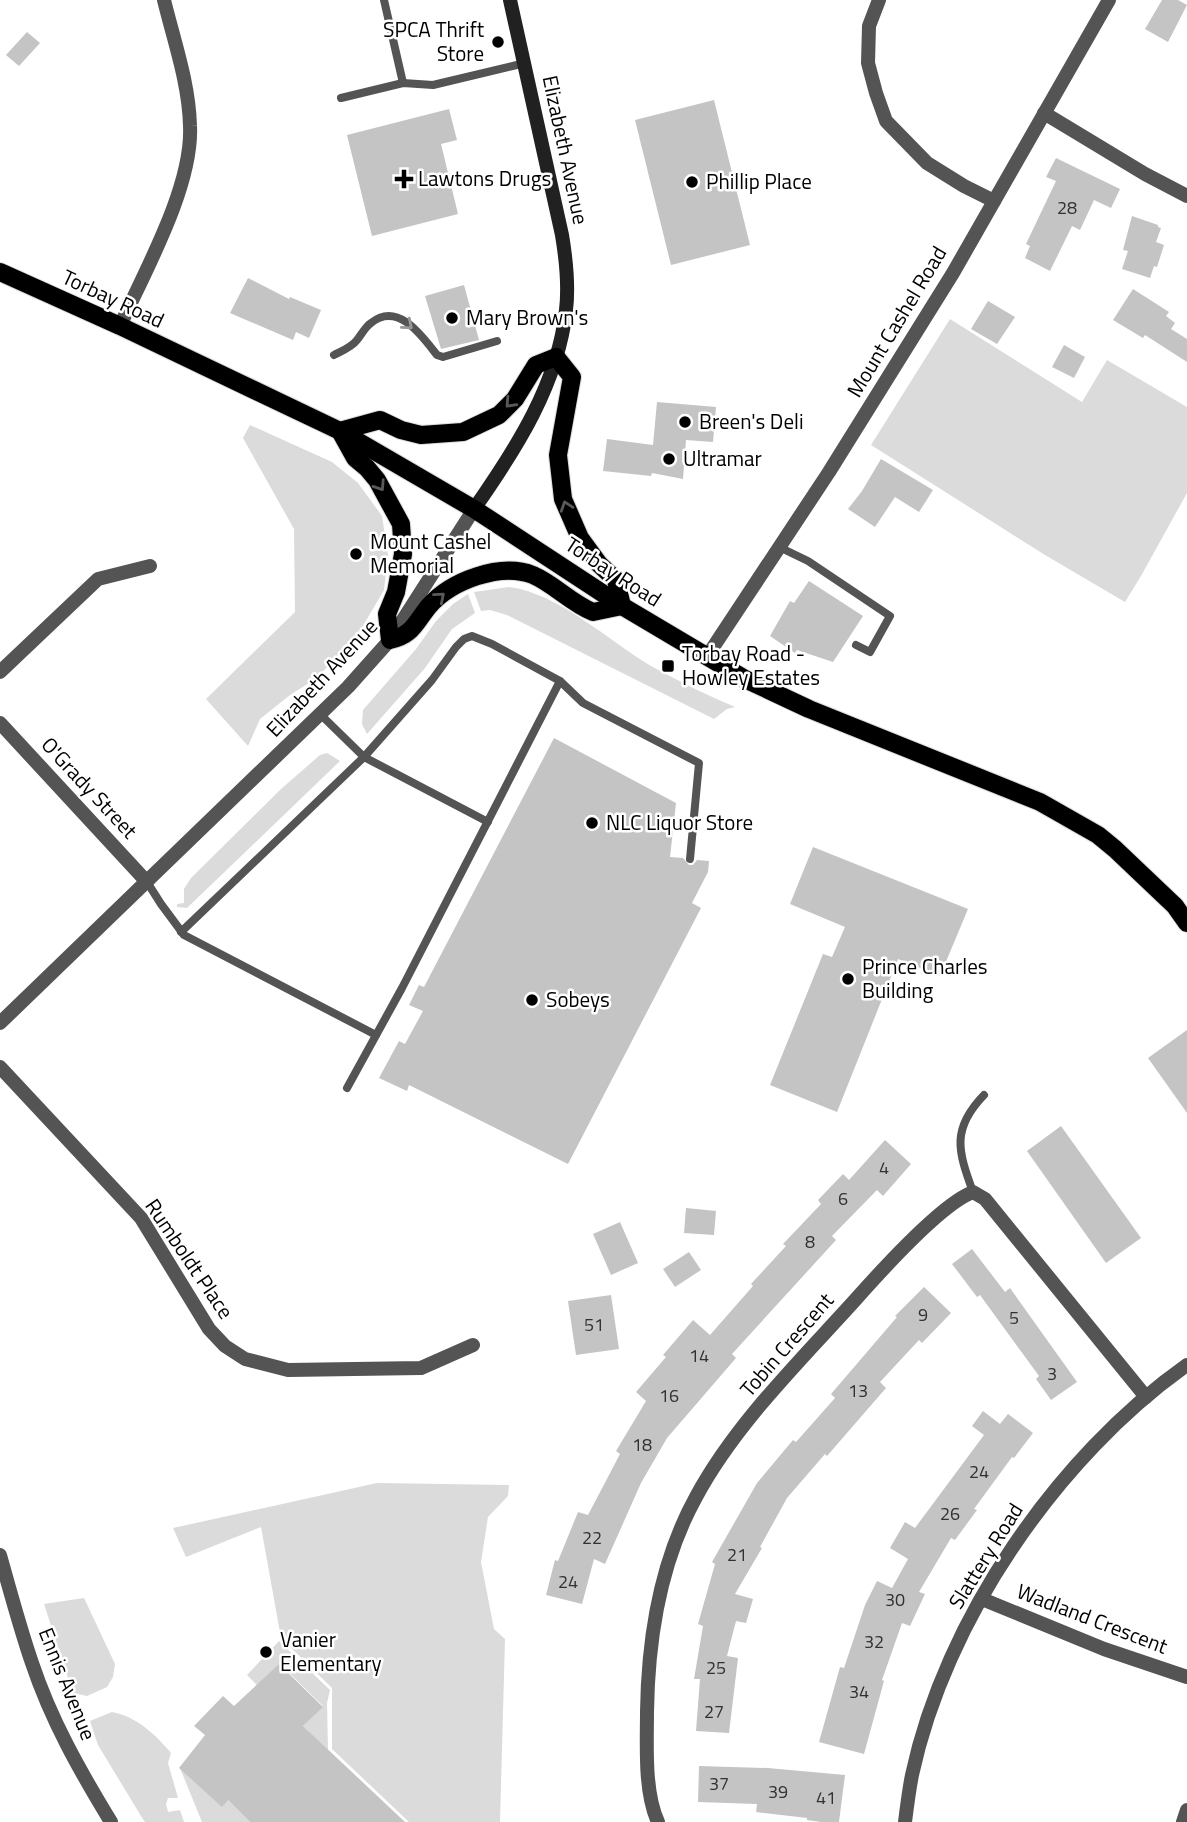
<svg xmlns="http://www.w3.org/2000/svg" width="1187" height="1822" font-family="'Titillium Web',sans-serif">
  <rect width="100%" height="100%" fill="#fff"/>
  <g fill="#dbdbdb">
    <path d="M950,319L1082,402L1107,360L1187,407V493L1141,576L1125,602L1045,555L871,445Z"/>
    <path d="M250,425L332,462L358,483L382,516L388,555L384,590L360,631L317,678L290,695L260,719L248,746L206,699L295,612L294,529L243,438Z"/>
    <path d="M509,587C558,593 609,641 651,666C678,681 707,695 735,707L727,709L714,719L507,615L490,610L481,611L474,592Z"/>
    <path d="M468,594L475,613L452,629L425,668L367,734L362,724L363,710L416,649L436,621L453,604Z"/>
    <path d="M327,753L340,761L187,908L177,907V904L184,903V889L191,878L281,789L320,755Z"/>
    <path d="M377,1483L509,1485L508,1496L488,1517L481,1562L494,1629L505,1639L500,1822H409L332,1749V1688L281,1638L261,1527L186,1557L173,1528Z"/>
    <path d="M84,1598L115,1664L113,1677L107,1687L87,1696L73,1693L44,1604Z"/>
    <path d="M279,1641L330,1690L327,1703L328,1750L303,1726L323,1706L280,1664L257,1685L247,1675Z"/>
    <path d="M112,1712C136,1716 156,1735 171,1753L168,1763L178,1798H168L166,1804L168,1812L180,1810L184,1822H145L141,1816L98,1745L90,1721Z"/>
    <path d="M180,1768L228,1800L250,1822H202Z"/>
  </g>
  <g fill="#c4c4c4">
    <path d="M1162,0H1178L1187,5L1168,42L1145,29Z"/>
    <path d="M27,32L40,43L19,66L6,55Z"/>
    <path d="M714,100L750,245L671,265L635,120Z"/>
    <path d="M449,109L457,140L441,144L458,214L372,236L347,135Z"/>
    <path d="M1056,158L1120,189L1111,208L1094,200L1080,230L1072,226L1050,271L1025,258L1030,246L1026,244L1056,181L1046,177Z"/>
    <path d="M1132,216L1158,225V227L1161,228L1156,242L1164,245L1157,267L1154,266L1150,278L1122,269L1128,251L1123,250Z"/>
    <path d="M248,278L289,299L290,297L321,310L309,338L296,332L293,340L230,313Z"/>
    <path d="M464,285L479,340L441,349L425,296Z"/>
    <path d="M1133,289L1169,312L1166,316L1175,323L1171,329L1187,339V362L1145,335L1143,338L1113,320Z"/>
    <path d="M988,301L1015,317L997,344L971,329Z"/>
    <path d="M1064,345L1085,357L1074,378L1052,367Z"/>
    <path d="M657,402L716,407L713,442L686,440L683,479L652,473L651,476L603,471L607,439L653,445Z"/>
    <path d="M881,459L933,490L919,512L895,497L875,527L848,509L862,491Z"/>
    <path d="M809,581L863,616L833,662L797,650L795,653L770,636L790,601L794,603Z"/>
    <path d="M554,738L676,803L670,857L683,858L689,865H693L697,860L709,861L708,872L692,903L701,908L568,1164L409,1085L407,1091L379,1078L399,1041L405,1044L423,1011L409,1005L419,985L424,987Z"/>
    <path d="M813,847L968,909L940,976L898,959L837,1112L770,1085L823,954L832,957L845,927L790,904Z"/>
    <path d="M1187,1030V1113L1148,1058Z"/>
    <path d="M1061,1126L1141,1238L1106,1263L1027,1151Z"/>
    <path d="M885,1140L911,1164L883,1196L877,1190L832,1236L836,1240L732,1354L736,1358L667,1438L641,1483L605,1564L594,1559L582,1604L546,1595L555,1560L558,1561L578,1512L588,1515L620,1454L616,1451L646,1401L636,1392L666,1357L663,1355L693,1320L710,1335L753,1286L751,1284L786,1246L783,1244L821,1204L818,1200L843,1174L849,1180Z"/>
    <path d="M686,1208L716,1211L714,1235L684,1233Z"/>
    <path d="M620,1222L638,1263L611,1275L593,1234Z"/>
    <path d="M972,1249L1005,1292L1010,1288L1077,1382L1051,1400L1036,1379L1039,1376L980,1295L977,1297L952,1264Z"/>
    <path d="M689,1252L701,1270L675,1287L663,1269Z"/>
    <path d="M924,1287L951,1313L922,1343L919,1340L880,1382L886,1388L827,1456L825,1454L787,1498L760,1547L762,1548L735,1594L753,1599L746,1623L736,1621L727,1656L738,1658L729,1733L696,1731L700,1679H694L703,1626L698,1624L715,1564L712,1562L757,1483L793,1440L796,1442L835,1398L831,1394L897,1317L895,1316Z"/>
    <path d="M611,1295L619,1349L576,1355L568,1301Z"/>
    <path d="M983,1411L1000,1424L1008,1414L1033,1433L1014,1458L1012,1457L974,1509L977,1510L955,1540L951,1538L919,1592L925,1594L910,1626L902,1623L882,1680L884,1681L864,1754L819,1742L840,1667L844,1668L865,1605L877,1581L892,1588L908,1559L890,1548L905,1522L915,1528L984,1435L972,1426Z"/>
    <path d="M279,1664L323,1707L303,1726L405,1822H250L228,1800L222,1807L179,1768L205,1735L194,1726L223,1696L234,1706Z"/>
    <path d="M699,1766L768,1768L845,1775L839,1822H821L807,1820V1818L756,1812L757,1804L698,1802Z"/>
  </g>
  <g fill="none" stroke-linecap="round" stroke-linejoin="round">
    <defs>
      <g id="primary">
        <path d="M0,272L120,326L340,431L474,509L622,606L745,679L809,709L1040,802L1098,835L1115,849L1175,906L1187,923"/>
        <path d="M340,431L380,420L401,430L421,435L463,432L499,415L515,399L536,365L556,357L572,377L558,455L563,499L580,538L599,564L616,580L622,606"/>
        <path d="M340,431L355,458L367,468L377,480L401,524L403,554L396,592L387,614L390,640C413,635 415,623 429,606C451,581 500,562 533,575C554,584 571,603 593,612L622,606"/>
      </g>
    </defs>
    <use href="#primary" stroke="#dbdbdb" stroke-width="20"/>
    <g stroke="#545454" stroke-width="8">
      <path d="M384,0L403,83"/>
      <path d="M341,98L403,83L433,85L525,63"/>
      <path d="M334,355C342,351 352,347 357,340C362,334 365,327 371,323C398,301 422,336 437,355L443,357L497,341"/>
      <path d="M779,547L808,561L890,616L870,652L856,645"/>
      <path d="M321,715L364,757L488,822"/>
      <path d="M147,882L161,904L184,935L376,1035"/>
      <path d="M181,932L364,757L432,680L456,647L464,639L472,636L492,644L560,681L583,703L699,763L690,859"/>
      <path d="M347,1088L402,988L560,681"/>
      <path d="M973,1192C958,1151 951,1129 984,1095"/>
    </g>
    <g stroke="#545454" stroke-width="14">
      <path d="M879,0L869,26L868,63L876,93L886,121L927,163L964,186L994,201"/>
      <path d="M1044,113L1145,174L1187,196"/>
      <path d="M120,326C145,271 193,186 190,126C189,83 174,41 164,0"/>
      <path d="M706,658L829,472L953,273L1109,0"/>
      <path d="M0,672L98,579L150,566"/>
      <path d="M0,723L147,882"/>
      <path d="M0,1023L348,687L390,640L474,509"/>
      <path d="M0,1067L141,1218L209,1329L225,1346L245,1359L288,1370L421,1368L473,1345"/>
      <path d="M0,1555C10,1591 20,1628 32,1663C51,1720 80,1771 111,1822"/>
      <path d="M982,1599L1104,1649L1187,1677"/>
      <path d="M658,1822C644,1792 647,1744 647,1712C648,1638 660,1562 696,1497C735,1424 801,1360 856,1299C880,1272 941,1204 973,1192L985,1199L1146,1397"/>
      <path d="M905,1822C907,1806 909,1790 912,1775C945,1620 1058,1456 1187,1365"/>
      <path d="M1183,1822L1187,1810"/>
    </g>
    <path stroke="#212121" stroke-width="14" d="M474,509C516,449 558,384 566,310C569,285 566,259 562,235L510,0"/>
    <use href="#primary" stroke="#000" stroke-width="18"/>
  </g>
  <defs><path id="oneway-chevron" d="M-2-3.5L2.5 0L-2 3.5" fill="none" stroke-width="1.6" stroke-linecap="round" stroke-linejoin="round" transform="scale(1.75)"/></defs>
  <use stroke="#989898" href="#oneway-chevron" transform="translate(408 325) rotate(40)"/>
  <g stroke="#595959">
    <use href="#oneway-chevron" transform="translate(510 403) rotate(133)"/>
    <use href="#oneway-chevron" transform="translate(380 486) rotate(57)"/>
    <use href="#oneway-chevron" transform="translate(566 506) rotate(-108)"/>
    <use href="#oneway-chevron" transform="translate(440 597) rotate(-40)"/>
  </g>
  <g fill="#000" stroke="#fff" stroke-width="2.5">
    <circle cx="498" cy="42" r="7"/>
    <path d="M400.5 168.5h7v7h7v7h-7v7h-7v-7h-7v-7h7z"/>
    <circle cx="692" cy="182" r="7"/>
    <circle cx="452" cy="318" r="7"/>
    <circle cx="685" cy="422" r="7"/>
    <circle cx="669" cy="459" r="7"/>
    <circle cx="356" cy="554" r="7"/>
    <rect x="661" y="659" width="14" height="14" rx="3.5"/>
    <circle cx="592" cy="823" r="7"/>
    <circle cx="848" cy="979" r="7"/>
    <circle cx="532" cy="1000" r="7"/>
    <circle cx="266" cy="1652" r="7"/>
  </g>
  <g text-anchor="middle" stroke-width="5" stroke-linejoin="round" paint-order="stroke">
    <g font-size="18" fill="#313131">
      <text x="1067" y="214">28</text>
      <text x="884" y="1174">4</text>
      <text x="843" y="1205">6</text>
      <text x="810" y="1248">8</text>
      <text x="923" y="1321">9</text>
      <text x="1014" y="1324">5</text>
      <text x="594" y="1331">51</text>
      <text x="699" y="1362">14</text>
      <text x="1052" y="1380">3</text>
      <text x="858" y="1397">13</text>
      <text x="669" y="1402">16</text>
      <text x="642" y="1451">18</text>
      <text x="979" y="1478">24</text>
      <text x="950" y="1520">26</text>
      <text x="592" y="1544">22</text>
      <text x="737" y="1561">21</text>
      <text x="568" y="1588">24</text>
      <text x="895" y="1606">30</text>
      <text x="874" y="1648">32</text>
      <text x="716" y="1674">25</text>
      <text x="859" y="1698">34</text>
      <text x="714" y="1718">27</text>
      <text x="719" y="1790">37</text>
      <text x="778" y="1798">39</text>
      <text x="826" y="1804">41</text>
    </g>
    <g font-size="21" fill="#000" stroke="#fff" text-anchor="start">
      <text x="484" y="37" text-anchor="end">SPCA Thrift<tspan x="484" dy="24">Store</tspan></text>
      <text x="418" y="186">Lawtons Drugs</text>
      <text x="706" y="189">Phillip Place</text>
      <text x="466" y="325">Mary Brown's</text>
      <text x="699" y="429">Breen's Deli</text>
      <text x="683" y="466">Ultramar</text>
      <text x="370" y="549">Mount Cashel<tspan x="370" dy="24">Memorial</tspan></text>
      <text x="682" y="661">Torbay Road -<tspan x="682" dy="24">Howley Estates</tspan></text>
      <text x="606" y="830">NLC Liquor Store</text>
      <text x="862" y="974">Prince Charles<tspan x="862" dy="24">Building</tspan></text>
      <text x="546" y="1007">Sobeys</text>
      <text x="280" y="1647">Vanier<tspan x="280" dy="24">Elementary</tspan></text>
    </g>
    <g font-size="21" fill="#000" stroke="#fff">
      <text transform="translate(565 150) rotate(78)" y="7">Elizabeth Avenue</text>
      <text transform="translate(113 299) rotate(25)" y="7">Torbay Road</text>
      <text transform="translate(897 322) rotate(-59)" y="7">Mount Cashel Road</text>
      <text transform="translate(613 572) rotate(33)" y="7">Torbay Road</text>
      <text transform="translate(322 678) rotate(-47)" y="7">Elizabeth Avenue</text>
      <text transform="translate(89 788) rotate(47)" y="7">O'Grady Street</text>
      <text transform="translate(189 1259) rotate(56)" y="7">Rumboldt Place</text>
      <text transform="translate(787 1345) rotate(-49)" y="7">Tobin Crescent</text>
      <text transform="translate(986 1556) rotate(-58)" y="7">Slattery Road</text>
      <text transform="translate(1092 1619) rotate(21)" y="7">Wadland Crescent</text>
      <text transform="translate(67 1684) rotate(68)" y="7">Ennis Avenue</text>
    </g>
  </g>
</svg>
